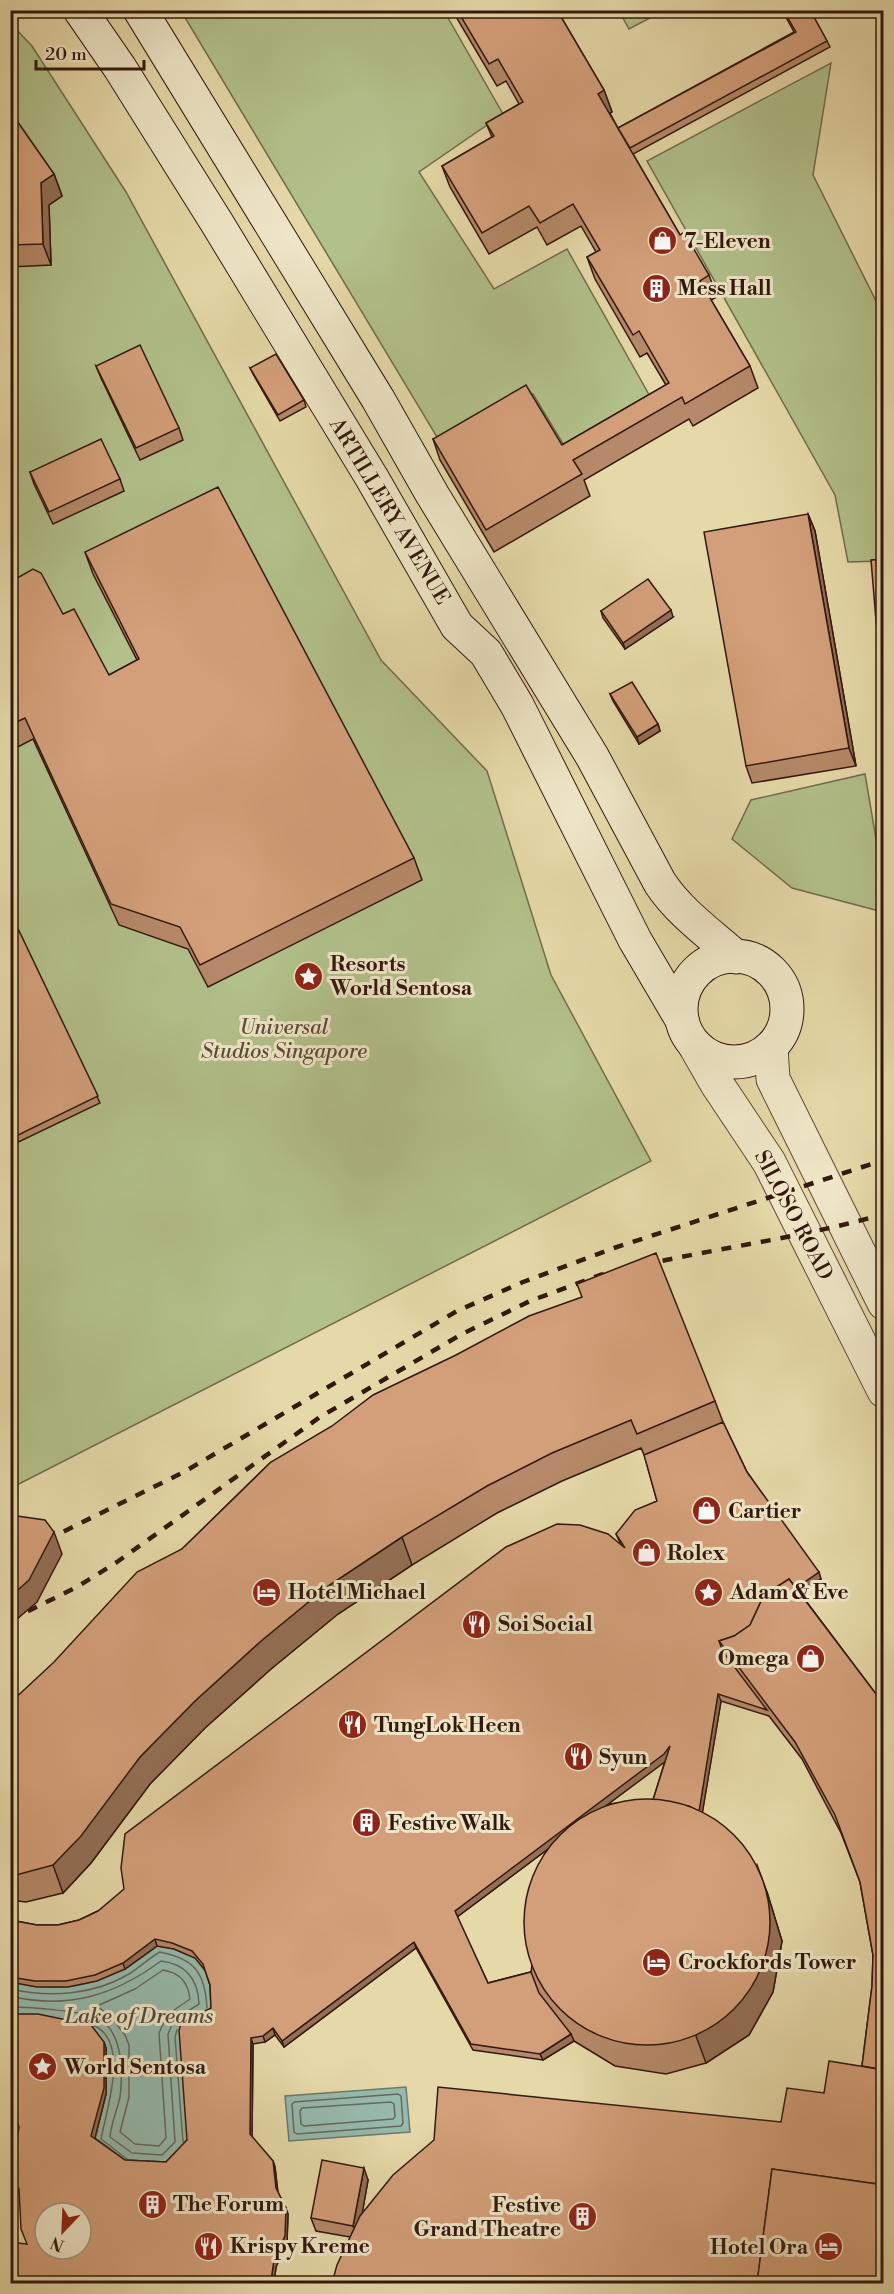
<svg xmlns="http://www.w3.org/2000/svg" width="894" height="2294" font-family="'Libre Bodoni',serif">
  <rect width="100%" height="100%" fill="#e6d9a9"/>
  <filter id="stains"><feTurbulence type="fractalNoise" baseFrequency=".00333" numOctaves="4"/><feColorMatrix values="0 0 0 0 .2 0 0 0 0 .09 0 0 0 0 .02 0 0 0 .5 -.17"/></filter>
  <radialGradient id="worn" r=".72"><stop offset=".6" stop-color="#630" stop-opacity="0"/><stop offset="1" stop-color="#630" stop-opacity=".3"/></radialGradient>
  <g fill="#b2c08b" stroke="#726c4c" stroke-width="1.5">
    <path d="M181,11H444L503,114L419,172L494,289L567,249L656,407L571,457L533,394L440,442Z"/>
    <path d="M619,11H663L629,29Z"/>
    <path d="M10,23L32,46L126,192L381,660L487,771L551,975L651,1161L11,1488Z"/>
    <path d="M831,63L813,175L883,315L884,509L880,510L882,561L848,562L835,495L647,161Z"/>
    <path d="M865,774L883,880V912L792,888L732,839L751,800Z"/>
  </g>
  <g fill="#96baad" stroke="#6e796d" stroke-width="1.5">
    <path d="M157,1946L174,1949L195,1958L205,1971L212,1991L213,2014L189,2147L168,2169L128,2166L94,2142L11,2020V1982C67,1996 113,1982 157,1946Z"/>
    <path d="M406,2087L410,2132L289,2141L285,2096Z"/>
  </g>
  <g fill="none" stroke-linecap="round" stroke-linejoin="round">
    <g stroke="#64695d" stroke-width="1.5">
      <path d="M163,1970C180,1973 188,1982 190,1999L167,2015L159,2033L166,2138L159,2146L135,2144L120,2132L129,2097V2045L125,2035L111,2017L97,2006L135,1989Z"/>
      <path d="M10,1989C50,1998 94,1995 129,1974C140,1967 149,1958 160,1952C195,1959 205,1973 207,2008"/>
      <path d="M10,1996C68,2010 115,1995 161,1961C186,1964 198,1979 199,2004L174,2020L168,2034L175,2142L162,2155L132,2153L110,2137C111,2124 117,2110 120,2097C123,2073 123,2035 101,2020C88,2011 28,2007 10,2007"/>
      <path d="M93,2025C131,2041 106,2111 101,2139L127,2159"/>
      <path d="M177,2030L175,2037L183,2142"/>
      <path d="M398,2094L401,2096L403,2123L401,2126L297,2134L294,2132L292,2104L294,2102Z"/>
      <path d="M391,2102L394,2104L395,2117L393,2119L304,2126L301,2124L300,2111L302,2108Z"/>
    </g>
    <defs>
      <g id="street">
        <path d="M694,1044L717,1084L769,1162L884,1391"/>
        <path d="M771,1048L773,1079L884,1303"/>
      </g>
      <g id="secondary">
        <path d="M80,10L120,68L217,223L372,478L457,626L486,653L517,705L635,940L682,1020"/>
        <path d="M140,10L378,399L432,494L592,756L660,883C680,913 709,933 736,957"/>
        <circle cx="734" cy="1009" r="53"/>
      </g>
    </defs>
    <use href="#street" stroke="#5f4834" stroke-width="35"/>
    <use href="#secondary" stroke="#32180d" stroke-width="35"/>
    <use href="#street" stroke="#efe6c7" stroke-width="33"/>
    <use href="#secondary" stroke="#efe6c7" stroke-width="33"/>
    <g stroke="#32180d" stroke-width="4.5" stroke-dasharray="10 10" stroke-linecap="butt">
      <path d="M643,1265C723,1247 805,1237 884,1214"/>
      <path d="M10,1558L184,1472L457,1311L523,1282L614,1248L884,1160"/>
      <path d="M10,1620L77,1587L117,1562L320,1417L462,1334L530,1301L600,1275L617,1271"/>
    </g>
  </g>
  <g fill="#b58969" stroke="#32180d" stroke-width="1.5" fill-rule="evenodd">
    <path d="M452,10H557L604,90L612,112L610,113L618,128L794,32L782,10H810L827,41L830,47L633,154L680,235L709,275L717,297L711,300L750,366L758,388L693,426L689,419L584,480L590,496L494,552L440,460L433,439L562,445L666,385L647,353L640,357L595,279L587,257L596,252L581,226L547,245L537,227L489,254L450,187L442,166L492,137L486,123L519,104L506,81L497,86Z"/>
    <path d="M10,111L54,174L62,196L49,205L51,265L10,267Z"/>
    <path d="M96,366L179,428L183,440L140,460L101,378Z"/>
    <path d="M250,368L304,400L306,407L280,421L253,374Z"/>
    <path d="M30,472L120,479L124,491L53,524L34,484Z"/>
    <path d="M808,514L815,531L856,766L752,783L746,766Z"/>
    <path d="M85,552L414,858L422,880L208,987L188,949L119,925L33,739L10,751V582L63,614L109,675L137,660L93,574Z"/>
    <path d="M601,611L673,617L625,649L603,618Z"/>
    <path d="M610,694L658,724L660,731L639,744L613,701Z"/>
    <path d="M10,912L100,1103L10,1146Z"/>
    <path d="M715,1401L723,1422L747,1472L821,1579L800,1593L876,1694L884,2283L350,2237L316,2231L311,2218L368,2180L362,2213L781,2122L862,2066L872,1986L873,1955L860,1882L841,1833L802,1759L769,1716L721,1701L702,1813L767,1892L782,1941L773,1992L749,2035L706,2063L666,2074L615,2066L574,2041L543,2060L473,2050L416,1948L284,2047L275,2035L265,2042L253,2044L252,2137L273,2161L275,2167L278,2192L288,2214L287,2242L276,2267L274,2283H10L27,2244L19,2192L10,2177V2156L16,2147L19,2127L15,2114L10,2109V2014L104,2042L106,2048V2094L95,2138L125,2160L166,2162L187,2140L211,2008L210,1985L205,1970L195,1958L174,1949L157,1946L125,1969L97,1981L68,1987H37L10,1982V1920L37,1925H58L79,1920L98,1911L621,1545L616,1534L657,1501L645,1457L641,1448L562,1481L497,1513L412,1565L338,1614L271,1669L205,1728L150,1784L91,1863L63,1893L26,1902L10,1900V1703L182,1549L271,1462ZM665,1761L653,1800L608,1804ZM548,1849L531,1972L488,1983L457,1917Z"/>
  </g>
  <g fill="#946f55" stroke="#32180d" stroke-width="1.5">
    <path d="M604,90L612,112L606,115L598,94Z"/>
    <path d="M54,174L62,196L49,205L51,265L43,244L41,183Z"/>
    <path d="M808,514L815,531L856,766L849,748Z"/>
    <path d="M671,610L673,617L625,649L623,643Z"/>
    <path d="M658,724L660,731L639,744L637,737Z"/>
    <path d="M54,1532L62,1554L37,1602L10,1625V1597Z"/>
    <path d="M402,1537L412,1565L338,1614L271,1669L205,1728L150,1784L91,1863L63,1893L53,1865L140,1757L195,1701L261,1641L328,1586Z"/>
    <path d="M819,1572L821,1579L770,1612L768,1606Z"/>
    <path d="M718,1694L721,1701L699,1833L696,1827Z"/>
    <path d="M670,1746L666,1761L457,1917L455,1911Z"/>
    <path d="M757,1865L767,1892L782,1941L773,1992L749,2035L706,2063L696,2036Z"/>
    <path d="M155,1939L157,1946L125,1969L123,1963Z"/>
    <path d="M414,1942L416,1948L284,2047L282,2041Z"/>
    <path d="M273,2028L275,2035L265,2042L263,2036Z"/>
    <path d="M571,2034L574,2041L543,2060L540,2054Z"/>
    <path d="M251,2038L253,2044L252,2140L250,2134Z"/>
    <path d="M104,2042L106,2048V2094L94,2142L91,2136Z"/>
    <path d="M273,2161L275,2167L278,2194L276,2188Z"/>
    <path d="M364,2168L368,2180L358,2238L353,2226Z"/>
    <path d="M286,2208L288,2214L287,2242L276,2267L274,2283H272L271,2281L274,2260Z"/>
  </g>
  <g fill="#d39f7a" stroke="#32180d" stroke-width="1.5" fill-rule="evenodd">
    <path d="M457,10H557L604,90L598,94L680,235L684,232L709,275L700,281L750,366L685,404L682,397L573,460L582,474L486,530L433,439L526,385L562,445L669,383L639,331L633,335L587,257L600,250L573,204L540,223L529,206L482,233L442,166L494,136L486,123L523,102L498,59L489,64Z"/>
    <path d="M783,10H810L827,41L630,148L618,128L796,32Z"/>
    <path d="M10,111L54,174L41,183L43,244L10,245Z"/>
    <path d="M140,345L179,428L136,448L96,366Z"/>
    <path d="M276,354L304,400L278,415L250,368Z"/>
    <path d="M101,439L120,479L49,512L30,472Z"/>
    <path d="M218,487L414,858L200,965L180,927L111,904L25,718L10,725V582L33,569L41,573L63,614L74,609L109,675L139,659L85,552Z"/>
    <path d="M808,514L849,748L746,766L704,532Z"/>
    <path d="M884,559V680H881L871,560Z"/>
    <path d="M648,579L671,610L623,643L601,611Z"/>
    <path d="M632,682L658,724L637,737L610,694Z"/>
    <path d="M10,912L98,1096L10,1139Z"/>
    <path d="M656,1253L715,1401L637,1434L631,1420L552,1453L487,1486L402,1537L328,1586L261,1641L195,1701L140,1757L81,1836L53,1865L16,1875L10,1874V1703L54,1662L137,1572L182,1549L271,1462L332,1426L373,1395L456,1355L529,1316L582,1297L577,1284Z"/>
    <path d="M723,1422L747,1472L819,1572L796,1588L789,1579L764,1595L750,1625L734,1636L719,1641L723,1652L767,1710L718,1694L699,1812L689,1806L653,1800L670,1746L664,1754L455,1911L488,1983L531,1972L539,1993L571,2034L540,2054L471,2044L414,1942L282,2041L273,2028L263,2036L251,2038L250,2134L273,2161L276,2188L286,2208L285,2236L274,2260L271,2281L272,2283H10V2242L27,2244L21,2229L19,2189L10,2174V2156L16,2147L19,2127L13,2108L10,2106V2014H38L91,2025L104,2042V2088L91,2136L125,2160L166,2162L187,2140L179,2030L181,2024L211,2008L210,1985L203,1964L192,1951L172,1943L155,1939L123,1963L95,1975L66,1981H35L10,1977V1920L37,1925H58L79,1920L98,1911L124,1889L121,1868L125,1834L506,1547L557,1524L580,1525L608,1534L625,1548L616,1534L635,1510L657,1501L644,1455ZM45,2213H81V2249H45Z"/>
    <path d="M10,1515L45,1520L54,1532L29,1580L10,1597Z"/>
    <path d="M789,1579L876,1694L884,1708V2070L862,2066L872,1986L873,1955L860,1882L835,1815L795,1742L719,1641L734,1636L750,1625L764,1595Z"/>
    <circle cx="647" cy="1922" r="123"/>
    <path d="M829,2061L884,2070V2185L772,2169L757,2283H332L337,2265L360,2216L393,2175L434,2140L438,2087L781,2122L787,2088L824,2093Z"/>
    <path d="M322,2160L364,2168L353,2226L311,2218Z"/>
    <path d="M772,2169L884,2185V2283H757Z"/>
  </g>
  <defs>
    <symbol id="shop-disc" viewBox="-11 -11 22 22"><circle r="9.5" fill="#8f2418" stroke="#efe6c7"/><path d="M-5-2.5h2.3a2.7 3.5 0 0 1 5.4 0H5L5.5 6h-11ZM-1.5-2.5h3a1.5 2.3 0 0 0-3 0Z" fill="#fff"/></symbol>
    <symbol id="building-disc" viewBox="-11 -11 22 22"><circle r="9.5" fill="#8f2418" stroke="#efe6c7"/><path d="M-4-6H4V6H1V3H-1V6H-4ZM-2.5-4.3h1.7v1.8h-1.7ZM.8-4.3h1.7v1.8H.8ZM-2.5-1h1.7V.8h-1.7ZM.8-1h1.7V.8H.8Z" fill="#fff"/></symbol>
    <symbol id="sight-disc" viewBox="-11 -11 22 22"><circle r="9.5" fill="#8f2418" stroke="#efe6c7"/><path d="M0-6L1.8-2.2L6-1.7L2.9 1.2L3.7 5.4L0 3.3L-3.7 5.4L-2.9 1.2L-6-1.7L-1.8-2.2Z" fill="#fff"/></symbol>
    <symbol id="hotel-disc" viewBox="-11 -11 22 22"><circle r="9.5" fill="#8f2418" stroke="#efe6c7"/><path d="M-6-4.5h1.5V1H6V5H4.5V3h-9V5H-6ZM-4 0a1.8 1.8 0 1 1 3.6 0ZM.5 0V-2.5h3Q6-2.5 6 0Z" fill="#fff"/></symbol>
    <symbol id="restaurant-disc" viewBox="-11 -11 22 22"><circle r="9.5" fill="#8f2418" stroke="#efe6c7"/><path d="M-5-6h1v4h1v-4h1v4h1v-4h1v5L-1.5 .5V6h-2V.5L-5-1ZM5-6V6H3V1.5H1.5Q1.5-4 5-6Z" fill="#fff"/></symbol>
  </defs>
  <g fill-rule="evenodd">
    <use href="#shop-disc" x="646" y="224" width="33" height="33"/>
    <use href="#building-disc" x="640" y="272" width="33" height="33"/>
    <use href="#sight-disc" x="292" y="960" width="33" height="33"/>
    <use href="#shop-disc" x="690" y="1494" width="33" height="33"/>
    <use href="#shop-disc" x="630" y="1536" width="33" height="33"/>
    <use href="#hotel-disc" x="250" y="1576" width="33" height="33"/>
    <use href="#sight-disc" x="692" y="1576" width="33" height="33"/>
    <use href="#restaurant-disc" x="460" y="1608" width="33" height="33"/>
    <use href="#shop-disc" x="794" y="1642" width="33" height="33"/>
    <use href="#restaurant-disc" x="336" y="1708" width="33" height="33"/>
    <use href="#restaurant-disc" x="562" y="1740" width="33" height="33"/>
    <use href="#building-disc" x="350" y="1806" width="33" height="33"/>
    <use href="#hotel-disc" x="640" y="1946" width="33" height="33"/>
    <use href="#sight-disc" x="26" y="2050" width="33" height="33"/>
    <use href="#building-disc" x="136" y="2188" width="33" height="33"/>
    <use href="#building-disc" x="566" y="2200" width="33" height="33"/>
    <use href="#restaurant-disc" x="192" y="2230" width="33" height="33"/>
    <use href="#hotel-disc" x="812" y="2230" width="33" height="33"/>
  </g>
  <g text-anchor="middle" stroke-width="6" stroke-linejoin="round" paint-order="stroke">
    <g font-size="21" font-weight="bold" fill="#32180d" stroke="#efe6c7" text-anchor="start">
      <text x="684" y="248">7-Eleven</text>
      <text x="677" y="295">Mess Hall</text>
      <text x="330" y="971">Resorts<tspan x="330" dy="24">World Sentosa</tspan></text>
      <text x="728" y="1518">Cartier</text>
      <text x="667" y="1560">Rolex</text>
      <text x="288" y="1599">Hotel Michael</text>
      <text x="730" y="1599">Adam &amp; Eve</text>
      <text x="498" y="1631">Soi Social</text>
      <text x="789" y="1665" text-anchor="end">Omega</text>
      <text x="374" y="1732">TungLok Heen</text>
      <text x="599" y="1764">Syun</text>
      <text x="388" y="1830">Festive Walk</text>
      <text x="678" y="1969">Crockfords Tower</text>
      <text x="64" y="2074">World Sentosa</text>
      <text x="173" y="2211">The Forum</text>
      <text x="561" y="2212" text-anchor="end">Festive<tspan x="561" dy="24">Grand Theatre</tspan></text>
      <text x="230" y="2253">Krispy Kreme</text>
      <text x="808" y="2254" text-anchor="end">Hotel Ora</text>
    </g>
    <g font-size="21" fill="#32180d" stroke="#efe6c7">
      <text transform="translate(390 511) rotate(59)" y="7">ARTILLERY AVENUE</text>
      <text transform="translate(794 1215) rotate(62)" y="7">SILOSO ROAD</text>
    </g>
    <g font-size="21" font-style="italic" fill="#584a33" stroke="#efe6c7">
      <text x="284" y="1034">Universal<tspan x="284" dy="24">Studios Singapore</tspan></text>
    </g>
    <g font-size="22" font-style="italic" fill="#50493d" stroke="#efe6c7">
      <text x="139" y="2023">Lake of Dreams</text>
    </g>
  </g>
  <rect width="894" height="2294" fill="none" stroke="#e6d9a9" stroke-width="36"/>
  <rect x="12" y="12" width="870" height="2270" fill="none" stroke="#32180d" stroke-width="3"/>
  <rect x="18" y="18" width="858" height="2258" fill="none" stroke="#32180d" stroke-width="1.5"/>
  <g transform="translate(63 2231) rotate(203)"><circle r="28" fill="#efe6c7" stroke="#a3947d" stroke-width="1.5"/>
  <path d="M0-4.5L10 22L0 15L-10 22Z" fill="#8f2418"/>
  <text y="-9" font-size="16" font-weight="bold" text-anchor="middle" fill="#32180d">N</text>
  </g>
  <path d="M36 60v9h108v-9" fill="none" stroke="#32180d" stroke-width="3"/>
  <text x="45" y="60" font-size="18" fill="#32180d" stroke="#efe6c7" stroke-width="4.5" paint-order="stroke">20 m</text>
  <rect width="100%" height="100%" filter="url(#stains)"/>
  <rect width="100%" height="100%" fill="url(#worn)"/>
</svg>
